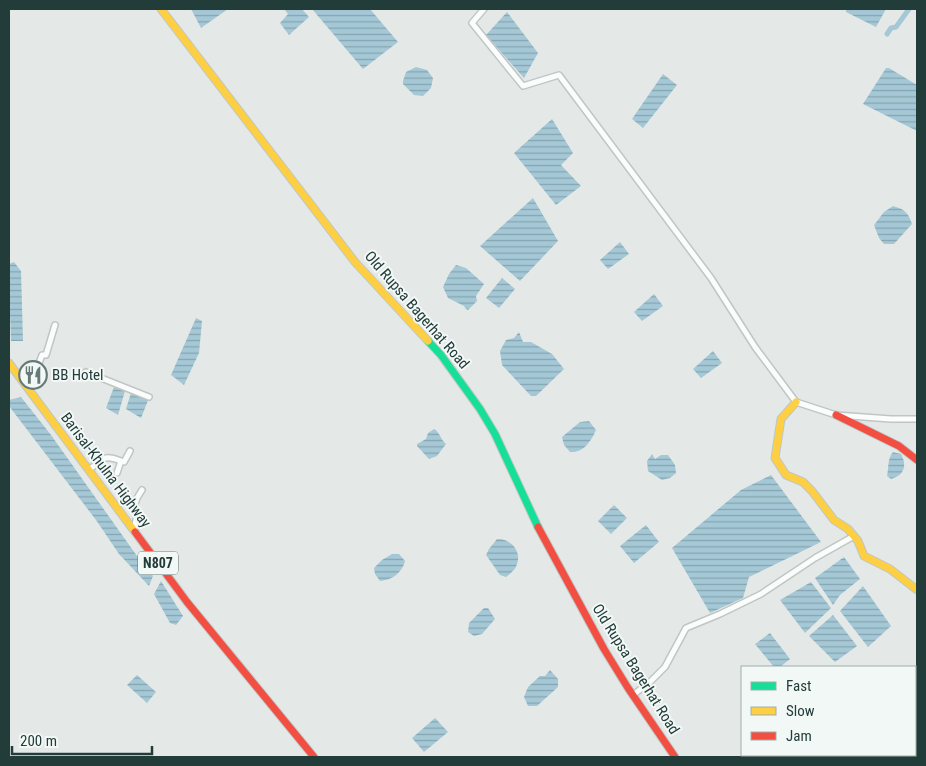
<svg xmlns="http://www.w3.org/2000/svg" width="926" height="766" font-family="'Roboto Condensed',sans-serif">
  <defs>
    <pattern id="water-rules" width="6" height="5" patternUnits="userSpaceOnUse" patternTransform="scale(1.25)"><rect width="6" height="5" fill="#a5c8d7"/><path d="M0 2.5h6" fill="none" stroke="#86a4af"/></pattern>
  </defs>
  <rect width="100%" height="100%" fill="#e4e9e8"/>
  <g fill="url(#water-rules)">
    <path d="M191,9H228L201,28Z"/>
    <path d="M284,9H302L309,17L289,35L280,23L288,14Z"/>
    <path d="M312,9H370L398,42L363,69Z"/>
    <path d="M846,9L864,10L865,9H886L876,27L846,12Z"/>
    <path d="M507,12L538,53L524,78L486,35Z"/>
    <path d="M416,67L427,70L433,78L431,88L423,96L414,95L403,84V81L406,72Z"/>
    <path d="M886,68H889L917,85V131L863,104Z"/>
    <path d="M663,74L677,85L643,128L632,119Z"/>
    <path d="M552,119L573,153L561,165L581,186L556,205L514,153Z"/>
    <path d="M533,198L558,241L520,281L480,246Z"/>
    <path d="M893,206C904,209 908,212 912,224L894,244H884L879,238L874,225L884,212Z"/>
    <path d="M620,242L629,254L608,269L600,260Z"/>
    <path d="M14,262L21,271L23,341H11L10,314H9V264Z"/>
    <path d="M456,265L466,268L484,284L476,296L477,301L468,310L466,309L464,306L448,298L443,287L449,274Z"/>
    <path d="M502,278L515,289L499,308L486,298Z"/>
    <path d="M654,294L663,306L642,321L634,312Z"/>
    <path d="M196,318L202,321L199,353L184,385L171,375Z"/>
    <path d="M519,332L523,342H531L552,354L564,369L536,396H531L502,365L500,351L506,340L514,338Z"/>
    <path d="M713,351L722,363L701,378L693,369Z"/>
    <path d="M114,387L125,391L118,415L106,408Z"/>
    <path d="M131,393L149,398L141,418L126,409Z"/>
    <path d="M21,397L51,435L137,556L153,576L149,586L119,554L96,520L9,406V400Z"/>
    <path d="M589,421L596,430C591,441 584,453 570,452L564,445L562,437L580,422Z"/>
    <path d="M434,429C440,432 440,439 446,444L437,456L429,459L417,446V444L426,439L428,433Z"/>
    <path d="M893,452L901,454C907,465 905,475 891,479L887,476C889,468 887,459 893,452Z"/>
    <path d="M652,454L655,459L661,455H668L675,465L676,473L670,478L662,480L648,471L647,461Z"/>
    <path d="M771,475L821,542L749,577L743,598L710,613L672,548L741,490Z"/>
    <path d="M614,505L627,518L611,534L598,521Z"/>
    <path d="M646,525L659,542L634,563L620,546Z"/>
    <path d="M497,539C510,538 522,551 517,564C516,569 510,574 506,577L500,575L486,555L489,549Z"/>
    <path d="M392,554H399L405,561C402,573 392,580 380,581L375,574L374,568L382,560Z"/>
    <path d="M844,557L860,579L840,595L833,605L815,578Z"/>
    <path d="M161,581L183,616L176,625L170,623L154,594Z"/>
    <path d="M811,582L831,608L805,633L780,600Z"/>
    <path d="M863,586L891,626L868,647L840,611Z"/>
    <path d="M484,608H488L495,619L482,634L474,636L468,632L469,623Z"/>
    <path d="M833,615L857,646L835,662L809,636Z"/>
    <path d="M770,633L790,659L780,667H774L755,644Z"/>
    <path d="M550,670L558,679V687L537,706H528L524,697L528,687L540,676H545Z"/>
    <path d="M137,675L156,692L147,703L127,685Z"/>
    <path d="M435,718L448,732L424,752L412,738Z"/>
  </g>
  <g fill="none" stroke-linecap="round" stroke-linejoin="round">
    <path stroke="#a5c8d7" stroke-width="5" d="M887,34L891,28L896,27L909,9"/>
    <defs>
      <g id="street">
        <path d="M484,9L472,23L523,86L559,75L711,278L755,347L796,402L836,415L891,419H917"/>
        <path d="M86,372L149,397"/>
        <path d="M29,390L42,355H46L55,325"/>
        <path d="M121,461L124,462L130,451"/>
        <path d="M89,470C103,459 103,454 121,461L117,473"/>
        <path d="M134,530L137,515L134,507L137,498L142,490"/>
        <path d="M633,695L650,682L665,667L686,628L720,614L761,594L815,558L854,536"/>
      </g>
      <path id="fast" d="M428,341L441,355L480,409L495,434L538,527"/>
      <g id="slow">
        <path d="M161,9L355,262L428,341"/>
        <path d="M9,363L135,532"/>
        <path d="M796,402L781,419L775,458L786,475L803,482L812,491L834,520L848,529L858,541L864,556L890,569L917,590"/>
      </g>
      <g id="jam">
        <path d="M836,415L899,446L917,460"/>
        <path d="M538,527L604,649L628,688L675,757"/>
        <path d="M135,532L187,602L314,757"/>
      </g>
    </defs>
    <use href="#street" stroke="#c1c6c5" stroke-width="8"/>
    <use href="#fast" stroke="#bfc7c5" stroke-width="9"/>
    <use href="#slow" stroke="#bfc7c5" stroke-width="9"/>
    <use href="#jam" stroke="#bfc7c5" stroke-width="9"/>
    <use href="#street" stroke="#fbfcfc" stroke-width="5"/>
    <use href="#fast" stroke="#16e098" stroke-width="7"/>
    <use href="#slow" stroke="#ffcf43" stroke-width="7"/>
    <use href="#jam" stroke="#f24e42" stroke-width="7"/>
  </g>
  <defs>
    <symbol id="restaurant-ring" viewBox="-11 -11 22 22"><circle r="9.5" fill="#f2f8f6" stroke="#667976" stroke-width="1.5"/><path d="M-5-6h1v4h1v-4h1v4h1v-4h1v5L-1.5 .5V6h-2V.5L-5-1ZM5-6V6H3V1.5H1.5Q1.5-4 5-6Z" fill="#667976"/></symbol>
  </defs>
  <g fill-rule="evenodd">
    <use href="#restaurant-ring" x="17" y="359" width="32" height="32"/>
  </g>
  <g text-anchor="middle" stroke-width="4" stroke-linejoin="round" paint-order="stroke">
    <rect fill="#f2f8f6" stroke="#607472" stroke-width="1" x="138" y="551.5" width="40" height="23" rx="4"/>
    <g font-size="14" font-weight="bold" fill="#223c39">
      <text x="158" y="568">N807</text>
    </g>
    <g font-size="15" fill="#223c39" stroke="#f2f8f6">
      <text transform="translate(417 310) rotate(49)" y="5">Old Rupsa Bagerhat Road</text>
      <text transform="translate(106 470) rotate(53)" y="5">Barisal-Khulna Highway</text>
      <text transform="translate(636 669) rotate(58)" y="5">Old Rupsa Bagerhat Road</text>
    </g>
    <g font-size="15" fill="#223c39" stroke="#f2f8f6" text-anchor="start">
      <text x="52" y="380">BB Hotel</text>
    </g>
  </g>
  <rect width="926" height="766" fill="none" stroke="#223c39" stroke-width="20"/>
  <rect x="741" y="666" width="175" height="90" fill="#f2f8f6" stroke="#9fadaa"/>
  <rect x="751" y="682" width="25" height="8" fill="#16e098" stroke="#9fadaa"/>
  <text x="786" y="691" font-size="15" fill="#223c39">Fast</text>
  <rect x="751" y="707" width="25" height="8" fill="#ffcf43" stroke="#9fadaa"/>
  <text x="786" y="716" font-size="15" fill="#223c39">Slow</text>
  <rect x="751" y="732" width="25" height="8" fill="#f24e42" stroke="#9fadaa"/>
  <text x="786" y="741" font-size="15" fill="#223c39">Jam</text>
  <path d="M12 746v8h140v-8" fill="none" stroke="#223c39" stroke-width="2.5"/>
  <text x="20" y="746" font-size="15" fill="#223c39" stroke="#f2f8f6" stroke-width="4" paint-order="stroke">200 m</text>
</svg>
